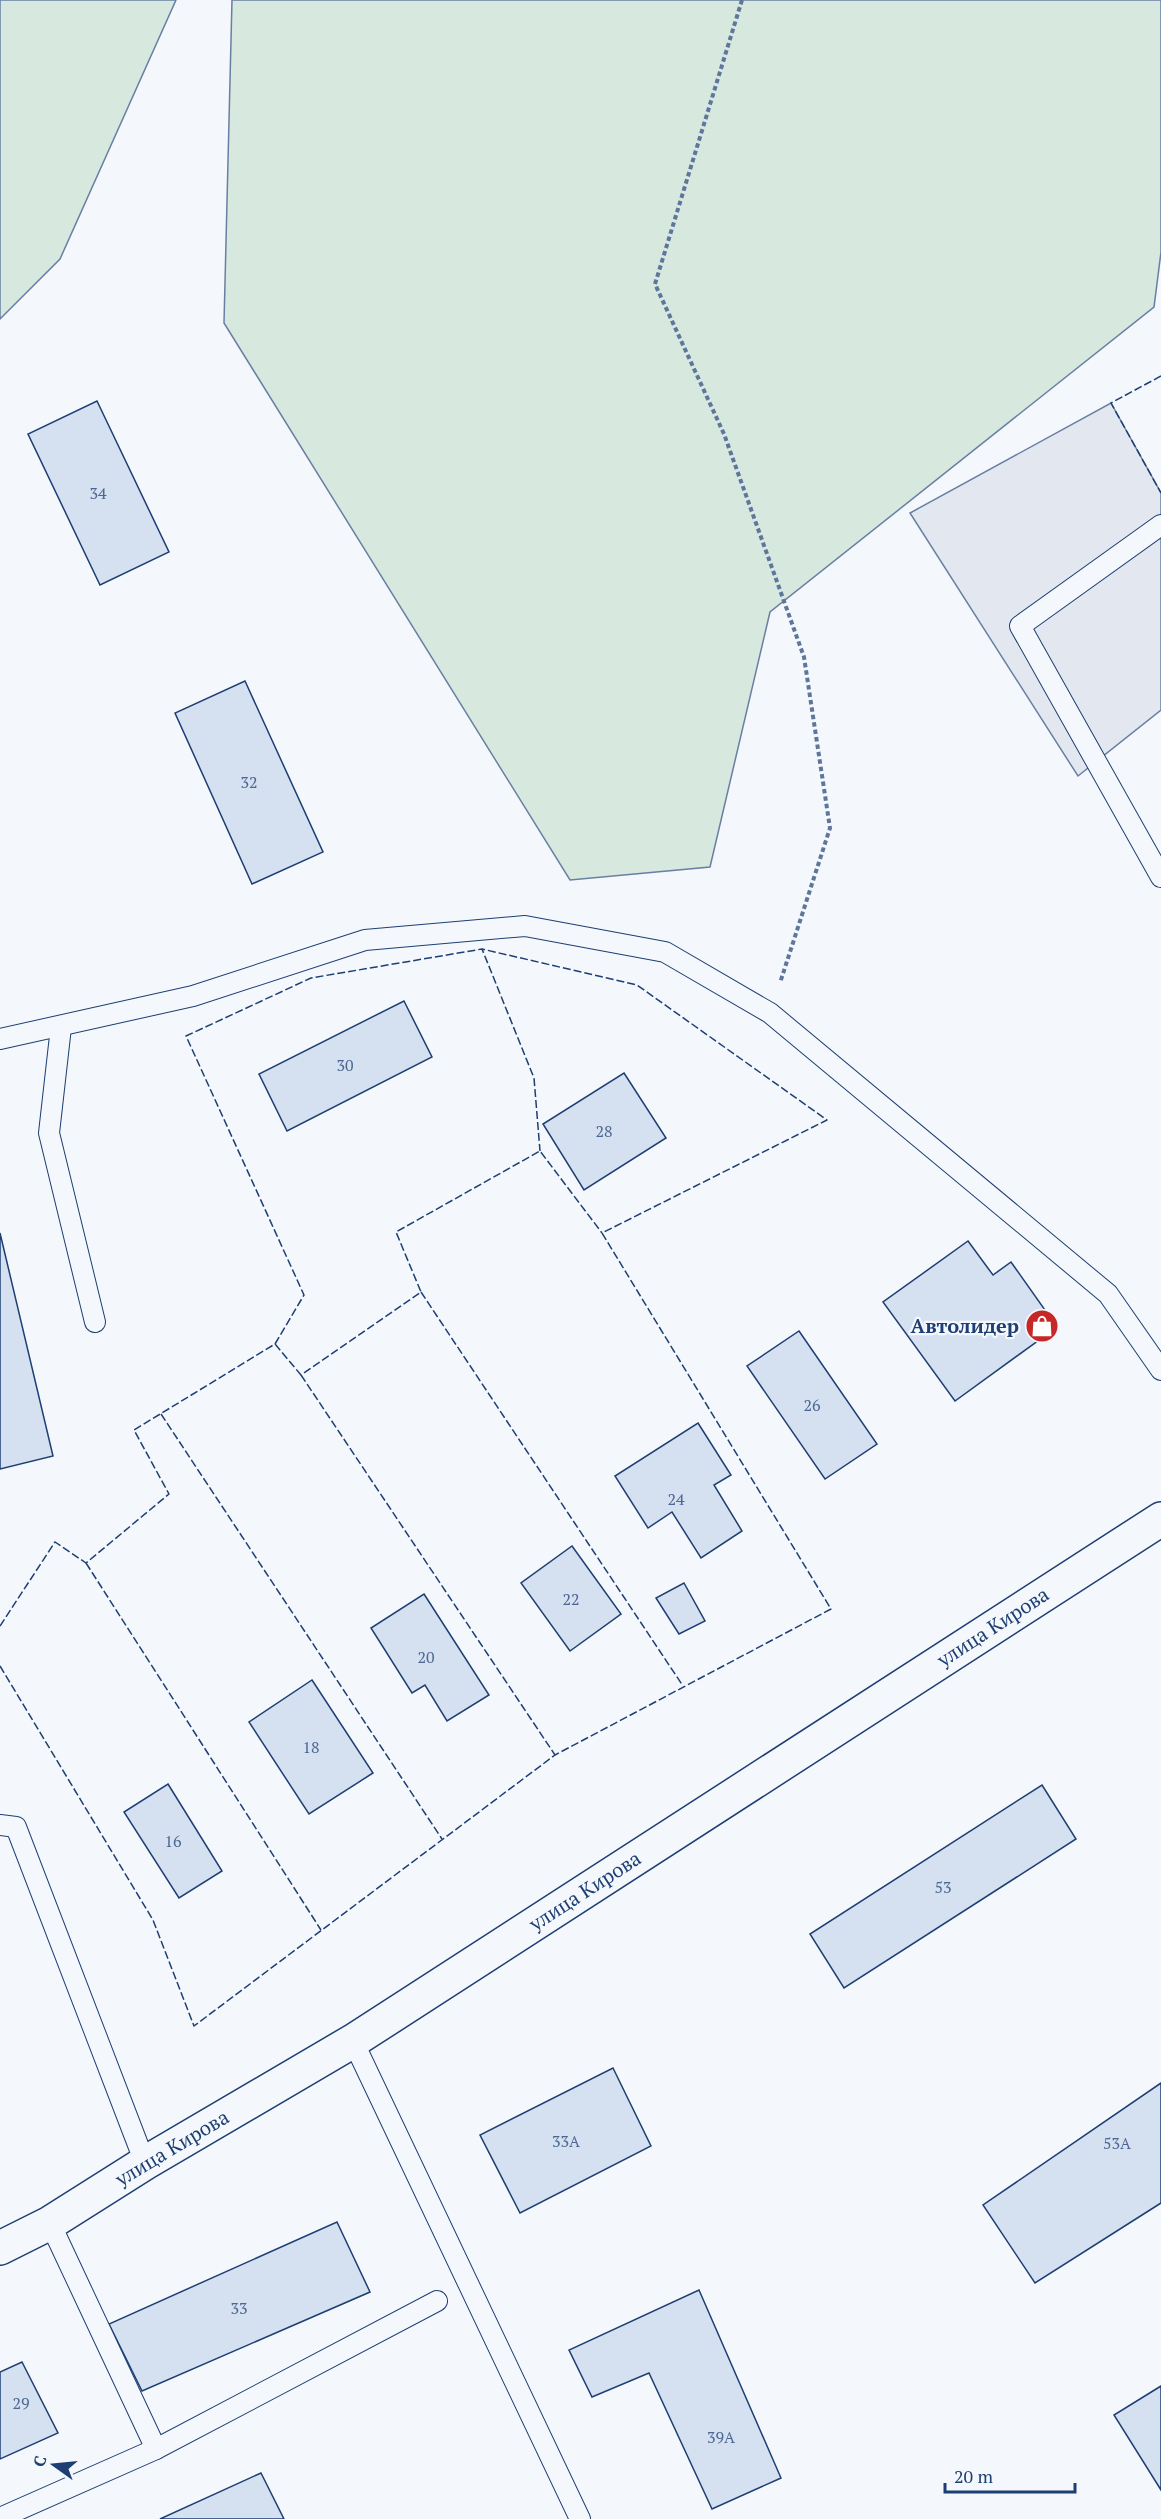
<svg xmlns="http://www.w3.org/2000/svg" width="1161" height="2519" font-family="'PT Serif',serif">
  <rect width="100%" height="100%" fill="#f4f7fb"/>
  <g fill="#d7e8df" stroke="#687fa3" stroke-width="1.5">
    <path d="M0,0H176L60,259L0,319Z"/>
    <path d="M232,0H1161V252L1154,307L770,612L710,867L570,880L224,323Z"/>
  </g>
  <path fill="#e3e8f0" stroke="#687fa3" stroke-width="1.5" d="M1111,403L1161,493V710L1078,776L910,513Z"/>
  <g fill="#d5e0f0" stroke="#1d3f73" stroke-width="1.5">
    <path d="M97,401L169,552L100,585L28,434Z"/>
    <path d="M245,681L323,852L252,884L175,713Z"/>
    <path d="M404,1001L432,1057L287,1131L259,1074Z"/>
    <path d="M624,1073L666,1138L584,1190L543,1124Z"/>
    <path d="M0,1233L53,1456L0,1469Z"/>
    <path d="M968,1241L993,1275L1011,1262L1057,1327L955,1401L883,1302Z"/>
    <path d="M799,1331L877,1444L825,1479L747,1366Z"/>
    <path d="M698,1423L731,1475L714,1485L742,1531L701,1558L672,1512L648,1528L615,1476Z"/>
    <path d="M572,1546L621,1614L570,1651L521,1583Z"/>
    <path d="M684,1583L705,1621L679,1634L656,1598Z"/>
    <path d="M424,1594L489,1695L447,1721L425,1685L412,1693L371,1628Z"/>
    <path d="M312,1680L373,1773L309,1814L249,1722Z"/>
    <path d="M168,1784L222,1871L179,1898L124,1812Z"/>
    <path d="M1042,1785L1076,1839L844,1988L810,1934Z"/>
    <path d="M613,2068L651,2146L520,2213L480,2135Z"/>
    <path d="M1161,2083V2203L1035,2283L983,2205Z"/>
    <path d="M337,2222L370,2292L142,2391L109,2324Z"/>
    <path d="M699,2290L781,2478L712,2509L649,2373L592,2397L569,2350Z"/>
    <path d="M22,2362L58,2433L0,2459V2372Z"/>
    <path d="M1161,2386V2490L1114,2415Z"/>
    <path d="M261,2473L284,2519H160Z"/>
  </g>
  <g fill="none" stroke-linecap="round" stroke-linejoin="round">
    <defs>
      <g id="lane">
        <path d="M1161,525L1020,626L1161,877"/>
        <path d="M61,1027L49,1133L95,1322"/>
        <path d="M0,1039L193,996L365,940L525,926L665,952L770,1013L1108,1294L1161,1370"/>
        <path d="M0,1825L16,1827L145,2163"/>
        <path d="M353,2041L580,2519"/>
        <path d="M50,2223L156,2449"/>
        <path d="M0,2518L156,2449L437,2301"/>
      </g>
      <path id="secondary" d="M0,2248L50,2223L145,2163L353,2041L1161,1519"/>
    </defs>
    <use href="#lane" stroke="#1d3f73" stroke-width="22"/>
    <use href="#secondary" stroke="#1d3f73" stroke-width="36"/>
    <path stroke="#5e769c" stroke-width="4" stroke-dasharray="4.5 3" stroke-linecap="butt" d="M742,0L655,284L724,434L804,657L830,828L780,983"/>
    <use href="#lane" stroke="#f4f7fb" stroke-width="20"/>
    <use href="#secondary" stroke="#f4f7fb" stroke-width="33"/>
    <g stroke="#1d3f73" stroke-width="1.5" stroke-dasharray="8 3" stroke-linecap="butt">
      <path d="M1161,376L1111,403L1161,493"/>
      <path d="M421,1292L683,1686"/>
      <path d="M275,1344L304,1295L186,1036L311,978L482,949L534,1078L540,1151"/>
      <path d="M301,1375L555,1755"/>
      <path d="M161,1414L442,1839"/>
      <path d="M86,1563L321,1930"/>
      <path d="M0,1626L55,1542L86,1563L169,1494L134,1430L275,1344L301,1375L421,1292L396,1232L540,1151L602,1233"/>
      <path d="M0,1666L153,1920L194,2026L555,1755L831,1609L602,1233L827,1120L637,985L482,949"/>
    </g>
  </g>
  <defs>
    <symbol id="shop-disc" viewBox="-11 -11 22 22"><circle r="9.5" fill="#c62828" stroke="#f4f7fb"/><path d="M-5-2.5h2.3a2.7 3.5 0 0 1 5.4 0H5L5.5 6h-11ZM-1.5-2.5h3a1.5 2.3 0 0 0-3 0Z" fill="#fff"/></symbol>
  </defs>
  <g fill-rule="evenodd">
    <use href="#shop-disc" x="1023" y="1307" width="38" height="38"/>
  </g>
  <g text-anchor="middle" stroke-width="4.5" stroke-linejoin="round" paint-order="stroke">
    <g font-size="16" fill="#4b6792">
      <text x="98" y="499">34</text>
      <text x="249" y="788">32</text>
      <text x="345" y="1071">30</text>
      <text x="604" y="1137">28</text>
      <text x="812" y="1411">26</text>
      <text x="676" y="1505">24</text>
      <text x="571" y="1605">22</text>
      <text x="426" y="1663">20</text>
      <text x="311" y="1753">18</text>
      <text x="173" y="1847">16</text>
      <text x="943" y="1893">53</text>
      <text x="566" y="2147">33А</text>
      <text x="1117" y="2149">53А</text>
      <text x="239" y="2314">33</text>
      <text x="21" y="2409">29</text>
      <text x="721" y="2443">39А</text>
    </g>
    <g font-size="20" font-weight="bold" fill="#1d3f73" stroke="#f4f7fb" text-anchor="end">
      <text x="1019" y="1333">Автолидер</text>
    </g>
    <g font-size="20" fill="#1d3f73" stroke="#f4f7fb">
      <text transform="translate(993 1627) rotate(-33)" y="7">улица Кирова</text>
      <text transform="translate(585 1891) rotate(-33)" y="7">улица Кирова</text>
      <text transform="translate(172 2148) rotate(-31)" y="7">улица Кирова</text>
    </g>
  </g>
  <g transform="translate(54 2465) rotate(285)" stroke="#f4f7fb" stroke-width="4.5" paint-order="stroke">
  <path d="M0-4.5L10 22L0 15L-10 22Z" fill="#1d3f73"/>
  <text y="-9" font-size="16" font-weight="bold" text-anchor="middle" fill="#1d3f73">С</text>
  </g>
  <path d="M945 2483v9h130v-9" fill="none" stroke="#1d3f73" stroke-width="3"/>
  <text x="954" y="2483" font-size="18" fill="#1d3f73" stroke="#f4f7fb" stroke-width="4.5" paint-order="stroke">20 m</text>
</svg>
